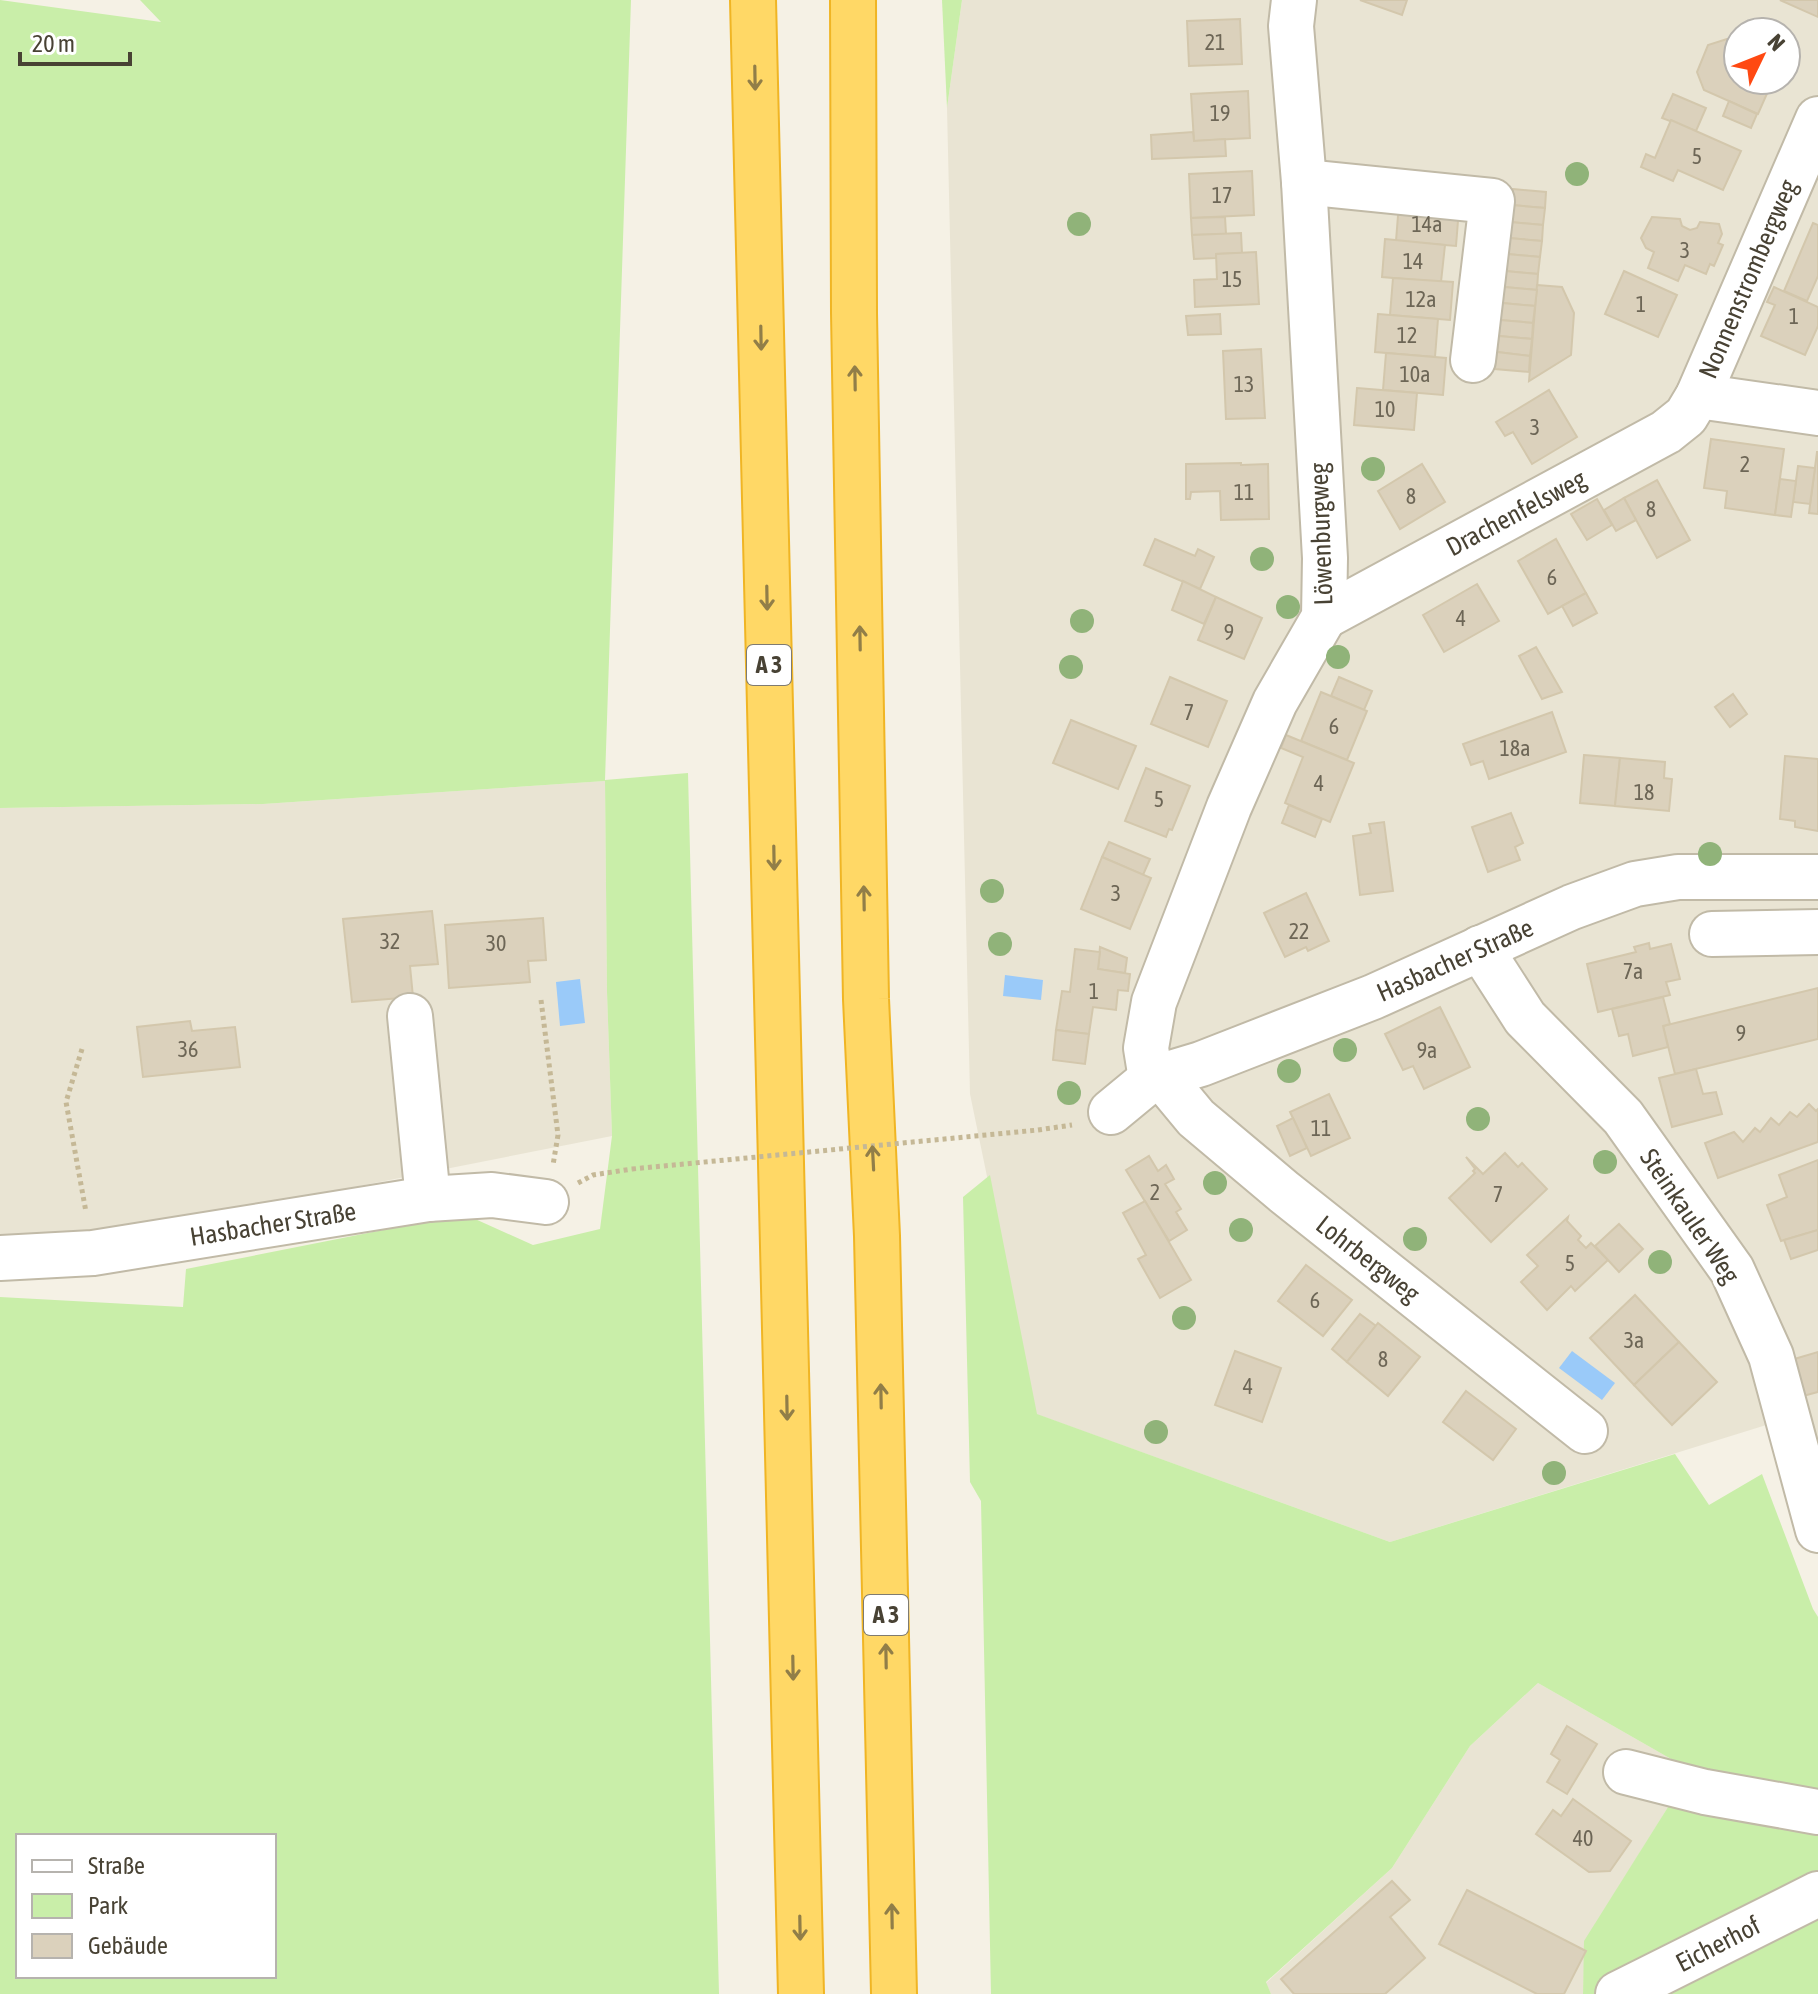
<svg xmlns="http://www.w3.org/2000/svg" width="1818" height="1994" font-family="'Asap Condensed',sans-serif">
  <rect width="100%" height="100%" fill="#f5f1e5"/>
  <g fill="#e9e4d3" fill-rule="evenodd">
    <path d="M962,0H1818V1455L1805,1413L1390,1542L1036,1414L970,1094L947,108ZM1738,32H1786V80H1738Z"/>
    <path d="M605,781L607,992L612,1136L167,1224L0,1239V808L263,804Z"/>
    <path d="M1538,1683L1685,1767L1673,1799L1585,1941L1583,1994H1271L1266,1983L1392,1868L1470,1746Z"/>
  </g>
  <g fill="#c9eea9" fill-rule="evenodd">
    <path d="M0,0L161,22L140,0H631L605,780L688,773L719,1994H0V1297L183,1307L186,1269L464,1214L533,1245L600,1229L612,1136L607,992L605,781L263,804L0,808ZM18,1836H274V1976H18Z"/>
    <path d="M942,0H962L947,108Z"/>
    <path d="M990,1175L1037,1414L1390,1542L1675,1454L1709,1505L1762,1474L1813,1609L1818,1617V1807L1685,1767L1538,1683L1470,1746L1392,1868L1266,1982L1271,1994H991L981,1501L970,1482L963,1197Z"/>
    <path d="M1673,1799L1818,1828V1994H1583L1584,1941Z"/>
  </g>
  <g fill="#9acaf9">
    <path d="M1005,975L1043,980L1041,1000L1003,996Z"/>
    <path d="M580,979L585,1023L560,1026L556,982Z"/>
    <path d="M1572,1351L1615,1383L1602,1400L1559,1368Z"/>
  </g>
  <g fill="#dbd1bc" stroke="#d3c7ac" stroke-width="2">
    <path d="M1360,0H1407L1402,15Z"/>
    <path d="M1780,0H1818V17Z"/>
    <path d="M1240,19L1242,64L1189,66L1187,21Z"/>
    <path d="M1727,39L1734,54L1738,56V80H1773L1758,114L1704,90L1697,72L1708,45Z"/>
    <path d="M1248,91L1250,138L1194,141L1191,94Z"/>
    <path d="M1673,94L1706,108L1696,131L1662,118Z"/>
    <path d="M1729,101L1757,114L1751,128L1723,116Z"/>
    <path d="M1671,120L1741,151L1723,190L1678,170L1673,181L1641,167L1646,154L1655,158Z"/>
    <path d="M1193,132L1194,141L1225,139L1226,156L1152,159L1151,135Z"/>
    <path d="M1252,171L1254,215L1191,218L1189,174Z"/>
    <path d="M1513,189L1546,192L1545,208L1511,205Z"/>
    <path d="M1399,203L1459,208L1456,246L1396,241Z"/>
    <path d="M1511,205L1545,208L1543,225L1510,222Z"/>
    <path d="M1225,217L1226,234L1192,235L1191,218Z"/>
    <path d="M1652,217L1680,219L1682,226L1690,230L1697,228L1700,222L1719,224L1722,234L1718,243L1723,245L1714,266L1710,264L1706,274L1685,265L1678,281L1648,268L1654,252L1646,248L1641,238Z"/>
    <path d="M1510,222L1543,225L1542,241L1508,238Z"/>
    <path d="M1813,223L1818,225V276L1807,301L1784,291Z"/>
    <path d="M1241,233L1242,253L1216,254V258L1194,259L1192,235Z"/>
    <path d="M1508,238L1542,241L1540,257L1507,254Z"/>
    <path d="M1385,239L1445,245L1441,282L1382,277Z"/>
    <path d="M1256,252L1259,304L1195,307L1194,280L1217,279L1216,254Z"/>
    <path d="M1507,254L1540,257L1538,274L1505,271Z"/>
    <path d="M1505,271L1538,274L1537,290L1504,287Z"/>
    <path d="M1624,271L1677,295L1658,337L1605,314Z"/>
    <path d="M1393,278L1453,282L1450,320L1390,315Z"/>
    <path d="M1537,285L1562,287L1574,313L1571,355L1529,381Z"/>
    <path d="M1504,287L1537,290L1535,306L1502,303Z"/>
    <path d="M1774,287L1818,307V326L1805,355L1761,336L1775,305L1767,302Z"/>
    <path d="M1502,303L1535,306L1533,323L1500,320Z"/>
    <path d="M1220,314L1221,334L1188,335L1186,316Z"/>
    <path d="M1378,314L1438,319L1435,357L1375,352Z"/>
    <path d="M1500,320L1533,323L1532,339L1499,336Z"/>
    <path d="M1499,336L1532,339L1530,356L1497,352Z"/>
    <path d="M1261,349L1265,418L1226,419L1223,351Z"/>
    <path d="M1497,352L1530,356L1529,372L1495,369Z"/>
    <path d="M1386,353L1446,358L1443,395L1383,390Z"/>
    <path d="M1357,388L1417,393L1414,430L1354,425Z"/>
    <path d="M1549,390L1577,437L1532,464L1513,432L1505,436L1496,422Z"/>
    <path d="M1711,439L1784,449L1775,515L1725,508L1727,491L1704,488Z"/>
    <path d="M1817,452H1818V514L1809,513Z"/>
    <path d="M1241,463V465L1268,464L1269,519L1221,520L1220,491L1191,492L1190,499H1186V464Z"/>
    <path d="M1422,464L1445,502L1400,529L1378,491Z"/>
    <path d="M1798,466L1815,468L1810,504L1793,502Z"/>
    <path d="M1780,479L1796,481L1791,517L1775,515Z"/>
    <path d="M1657,480L1690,540L1657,558L1624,498Z"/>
    <path d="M1624,498L1636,520L1616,531L1604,510Z"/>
    <path d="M1597,499L1612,525L1587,540L1571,514Z"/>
    <path d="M1155,539L1195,556L1198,549L1214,557L1200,589L1144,565Z"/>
    <path d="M1556,539L1586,593L1548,614L1518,561Z"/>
    <path d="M1183,581L1216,597L1204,624L1172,610Z"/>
    <path d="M1477,584L1499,621L1444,652L1423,615Z"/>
    <path d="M1586,593L1597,613L1573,626L1562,606Z"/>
    <path d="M1216,597L1262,618L1244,659L1198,640Z"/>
    <path d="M1536,647L1562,692L1542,699L1519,656Z"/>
    <path d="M1170,677L1227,701L1208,747L1151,724Z"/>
    <path d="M1339,677L1372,691L1364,710L1331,696Z"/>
    <path d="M1321,692L1367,711L1347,760L1301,741Z"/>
    <path d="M1733,694L1747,714L1730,727L1715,707Z"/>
    <path d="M1552,712L1566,752L1489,779L1483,761L1471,765L1463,744Z"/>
    <path d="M1071,720L1136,746L1118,789L1053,763Z"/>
    <path d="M1286,735L1354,763L1330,822L1285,803L1303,757L1281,748Z"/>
    <path d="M1584,755L1620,758L1615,806L1580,803Z"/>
    <path d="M1785,756L1818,759V831L1795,827V821L1780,819Z"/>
    <path d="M1620,758L1665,762L1664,778L1672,779L1669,811L1615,806Z"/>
    <path d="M1146,768L1190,786L1172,830L1169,829L1166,837L1125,821Z"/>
    <path d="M1289,805L1322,819L1315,837L1282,823Z"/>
    <path d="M1511,813L1523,843L1515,847L1520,860L1488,872L1472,827Z"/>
    <path d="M1384,822L1393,891L1360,895L1353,836L1371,833L1369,824Z"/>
    <path d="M1109,842L1150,859L1143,875L1102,857Z"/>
    <path d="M1102,857L1151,878L1130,929L1081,909Z"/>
    <path d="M1306,893L1329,941L1308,951L1306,947L1285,957L1264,913Z"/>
    <path d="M432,911L438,964L410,966L413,997L352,1002L343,919Z"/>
    <path d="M543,918L546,960L528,961L530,982L449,988L445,925Z"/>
    <path d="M1649,943L1650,949L1671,944L1680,979L1666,982L1670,995L1598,1012L1587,964L1636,952L1634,947Z"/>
    <path d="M1100,947L1127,958L1125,973L1098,969Z"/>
    <path d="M1075,949L1100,952L1098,969L1130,974L1128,991L1118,990L1116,1010L1093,1007L1089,1034L1056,1030L1062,991L1070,992Z"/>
    <path d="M1818,988V1039L1675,1074L1663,1026Z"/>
    <path d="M1663,997L1670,1024L1663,1026L1668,1047L1633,1056L1628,1034L1619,1036L1612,1009Z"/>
    <path d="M1440,1007L1470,1067L1424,1089L1413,1066L1403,1070L1385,1034Z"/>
    <path d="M190,1021L192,1031L235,1027L240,1067L143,1077L137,1027Z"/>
    <path d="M1056,1030L1089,1034L1085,1064L1053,1060Z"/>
    <path d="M1696,1069L1703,1094L1716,1092L1722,1114L1672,1127L1659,1078Z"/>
    <path d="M1329,1094L1350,1138L1311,1156L1290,1112Z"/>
    <path d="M1809,1104L1816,1111L1818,1109V1142L1718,1178L1705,1143L1734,1132L1743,1142L1755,1128L1760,1132L1771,1118L1779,1125L1790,1112L1797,1117Z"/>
    <path d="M1293,1118L1307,1148L1290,1156L1277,1126Z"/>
    <path d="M1505,1153L1518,1167L1522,1163L1547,1189L1491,1242L1449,1198L1475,1173L1473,1171L1475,1169L1466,1157L1483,1174Z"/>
    <path d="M1149,1156L1158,1171L1166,1165L1174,1179L1165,1184L1181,1209L1176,1212L1187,1230L1169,1241L1126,1170Z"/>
    <path d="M1818,1160V1230L1781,1241L1767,1205L1787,1197L1779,1175Z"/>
    <path d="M1145,1201L1191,1280L1160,1298L1138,1259L1146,1255L1123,1213Z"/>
    <path d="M1568,1217L1567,1221L1581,1236L1578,1240L1586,1248L1591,1243L1608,1260L1575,1291L1571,1286L1547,1310L1521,1282L1538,1266L1527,1255Z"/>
    <path d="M1619,1224L1643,1249L1619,1272L1595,1246Z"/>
    <path d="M1818,1230V1250L1791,1259L1784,1240Z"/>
    <path d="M1306,1265L1352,1300L1323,1336L1278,1301Z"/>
    <path d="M1635,1295L1679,1342L1634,1385L1590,1338Z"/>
    <path d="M1360,1314L1376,1326L1347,1362L1332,1349Z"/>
    <path d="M1378,1323L1420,1357L1388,1396L1347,1362Z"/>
    <path d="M1679,1342L1717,1382L1672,1425L1634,1385Z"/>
    <path d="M1235,1351L1281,1368L1262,1422L1215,1405Z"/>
    <path d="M1818,1352V1392L1803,1396L1791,1360Z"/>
    <path d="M1466,1391L1516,1429L1493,1460L1443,1422Z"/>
    <path d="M1567,1726L1597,1744L1567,1794L1547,1782L1560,1760L1551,1754Z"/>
    <path d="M1573,1799L1631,1841L1610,1871L1589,1872L1536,1834L1553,1810L1561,1816Z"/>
    <path d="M1392,1881L1410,1900L1390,1917L1425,1958L1385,1994H1294L1281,1979Z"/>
    <path d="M1467,1890L1586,1951L1564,1994H1537L1439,1944Z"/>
  </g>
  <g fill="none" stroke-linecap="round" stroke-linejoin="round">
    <defs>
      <g id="minor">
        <path d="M1304,182L1492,201L1473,360"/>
        <path d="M1698,396L1818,413"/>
        <path d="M1324,617L1666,432L1686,416L1698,396L1818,119"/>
        <path d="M1712,934L1818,932"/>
        <path d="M1480,948L1525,1018L1623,1117L1732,1270L1771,1356L1818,1530"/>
        <path d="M410,1016L428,1199"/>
        <path d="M1162,1077L1196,1118L1284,1192L1585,1431"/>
        <path d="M1151,1079L1146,1048L1154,1002L1229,807L1275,702L1324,617L1325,558L1304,182L1291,26L1294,0"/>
        <path d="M1111,1112L1151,1079L1201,1064L1373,997L1572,907L1635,884L1678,877H1818"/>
        <path d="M0,1258L93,1253L428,1199L492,1195L546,1202"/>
        <path d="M1626,1772L1705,1792L1818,1812"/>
        <path d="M1618,1994L1818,1894"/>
      </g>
      <g id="highway">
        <path d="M753,0L801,1994"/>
        <path d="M853,0L854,313L866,999L877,1236L894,1994"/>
      </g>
    </defs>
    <use href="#minor" stroke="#c1baa7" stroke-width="48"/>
    <use href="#highway" stroke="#f0b524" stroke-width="48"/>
    <g stroke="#c5b896" stroke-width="5" stroke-dasharray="4 4" stroke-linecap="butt">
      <path d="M541,1000L558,1135L553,1165"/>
      <path d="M82,1049L66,1102L86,1212"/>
      <path d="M1038,1130L1072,1125"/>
      <path d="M578,1183L593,1175L632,1169"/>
    </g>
    <use href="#minor" stroke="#fff" stroke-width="44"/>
    <use href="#highway" stroke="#ffd866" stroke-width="44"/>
    <path stroke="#c5b896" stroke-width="5" stroke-dasharray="4 4" stroke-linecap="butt" d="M632,1169L1038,1130"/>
  </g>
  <g fill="#90b379">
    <circle cx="1577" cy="174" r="12"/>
    <circle cx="1079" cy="224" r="12"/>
    <circle cx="1373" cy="469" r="12"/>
    <circle cx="1262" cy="559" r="12"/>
    <circle cx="1288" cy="607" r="12"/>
    <circle cx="1082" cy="621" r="12"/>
    <circle cx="1338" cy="657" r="12"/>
    <circle cx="1071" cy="667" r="12"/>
    <circle cx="1710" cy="854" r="12"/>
    <circle cx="992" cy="891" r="12"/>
    <circle cx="1000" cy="944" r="12"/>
    <circle cx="1345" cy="1050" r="12"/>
    <circle cx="1289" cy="1071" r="12"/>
    <circle cx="1069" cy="1093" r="12"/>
    <circle cx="1478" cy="1119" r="12"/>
    <circle cx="1605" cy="1162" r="12"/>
    <circle cx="1215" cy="1183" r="12"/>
    <circle cx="1241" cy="1230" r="12"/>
    <circle cx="1415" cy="1239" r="12"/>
    <circle cx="1660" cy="1262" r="12"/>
    <circle cx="1184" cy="1318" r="12"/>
    <circle cx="1156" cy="1432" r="12"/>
    <circle cx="1554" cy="1473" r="12"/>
  </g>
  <defs><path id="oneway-shaft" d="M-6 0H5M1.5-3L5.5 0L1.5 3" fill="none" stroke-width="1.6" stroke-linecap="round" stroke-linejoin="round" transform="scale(2)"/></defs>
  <g stroke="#917e48">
    <use href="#oneway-shaft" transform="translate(755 78) rotate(89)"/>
    <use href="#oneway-shaft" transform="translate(761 338) rotate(89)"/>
    <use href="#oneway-shaft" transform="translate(855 378) rotate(-91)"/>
    <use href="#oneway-shaft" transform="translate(767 598) rotate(89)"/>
    <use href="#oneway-shaft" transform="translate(860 638) rotate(-91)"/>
    <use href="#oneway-shaft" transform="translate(774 858) rotate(89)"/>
    <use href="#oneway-shaft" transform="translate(864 898) rotate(-91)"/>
    <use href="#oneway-shaft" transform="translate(873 1158) rotate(-93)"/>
    <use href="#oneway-shaft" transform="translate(881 1396) rotate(-91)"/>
    <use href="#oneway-shaft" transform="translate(787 1408) rotate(89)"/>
    <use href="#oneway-shaft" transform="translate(886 1656) rotate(-91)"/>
    <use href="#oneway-shaft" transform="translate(793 1668) rotate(89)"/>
    <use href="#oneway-shaft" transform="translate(892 1916) rotate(-91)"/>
    <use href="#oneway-shaft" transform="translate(800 1928) rotate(89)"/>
  </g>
  <g text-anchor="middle" stroke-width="8" stroke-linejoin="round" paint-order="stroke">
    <g font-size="22" fill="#6d6656">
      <text x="1215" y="50">21</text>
      <text x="1220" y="121">19</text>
      <text x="1697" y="164">5</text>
      <text x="1222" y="203">17</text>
      <text x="1427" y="232">14a</text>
      <text x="1685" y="258">3</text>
      <text x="1413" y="269">14</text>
      <text x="1232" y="287">15</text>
      <text x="1421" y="307">12a</text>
      <text x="1641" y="312">1</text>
      <text x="1794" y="324">1</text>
      <text x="1407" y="343">12</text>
      <text x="1415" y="382">10a</text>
      <text x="1244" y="392">13</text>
      <text x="1385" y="417">10</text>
      <text x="1535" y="435">3</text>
      <text x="1745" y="472">2</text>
      <text x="1244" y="500">11</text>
      <text x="1411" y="504">8</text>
      <text x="1651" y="517">8</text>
      <text x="1552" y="585">6</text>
      <text x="1461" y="626">4</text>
      <text x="1229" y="640">9</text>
      <text x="1189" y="720">7</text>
      <text x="1334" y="734">6</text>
      <text x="1515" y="756">18a</text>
      <text x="1319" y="791">4</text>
      <text x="1644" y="800">18</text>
      <text x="1159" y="807">5</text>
      <text x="1116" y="901">3</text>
      <text x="1299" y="939">22</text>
      <text x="390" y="949">32</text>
      <text x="496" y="951">30</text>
      <text x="1633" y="979">7a</text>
      <text x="1094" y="999">1</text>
      <text x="1741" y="1041">9</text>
      <text x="188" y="1057">36</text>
      <text x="1427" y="1058">9a</text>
      <text x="1321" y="1136">11</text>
      <text x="1155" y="1200">2</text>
      <text x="1498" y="1202">7</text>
      <text x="1570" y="1271">5</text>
      <text x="1315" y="1308">6</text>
      <text x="1634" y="1348">3a</text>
      <text x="1383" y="1367">8</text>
      <text x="1248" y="1394">4</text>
      <text x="1583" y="1846">40</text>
    </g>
    <g fill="#fff" stroke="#7f7b71" stroke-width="2">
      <rect x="747" y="645" width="44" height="40" rx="6"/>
      <rect x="864" y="1595" width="44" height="40" rx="6"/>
    </g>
    <g font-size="24" font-weight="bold" fill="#484234">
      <text x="769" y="673">A 3</text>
      <text x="886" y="1623">A 3</text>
    </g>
    <g font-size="26" fill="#484234" stroke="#fff">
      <text transform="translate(1748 279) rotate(-67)" y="9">Nonnenstrombergweg</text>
      <text transform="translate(1516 513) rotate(-28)" y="9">Drachenfelsweg</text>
      <text transform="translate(1321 534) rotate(-92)" y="9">Löwenburgweg</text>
      <text transform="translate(1455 960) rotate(-24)" y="9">Hasbacher Straße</text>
      <text transform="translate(1690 1216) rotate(56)" y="9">Steinkauler Weg</text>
      <text transform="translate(273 1224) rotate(-9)" y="9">Hasbacher Straße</text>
      <text transform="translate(1368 1259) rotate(38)" y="9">Lohrbergweg</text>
      <text transform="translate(1718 1944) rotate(-27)" y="9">Eicherhof</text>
    </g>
  </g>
  <rect x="16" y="1834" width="260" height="144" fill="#ffffff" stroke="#b6b3ae" stroke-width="2"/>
  <rect x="32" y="1860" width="40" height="12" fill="#ffffff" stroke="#b6b3ae" stroke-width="2"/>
  <text x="88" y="1874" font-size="24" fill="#484234">Straße</text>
  <rect x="32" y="1894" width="40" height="24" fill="#c9eea9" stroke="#b6b3ae" stroke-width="2"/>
  <text x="88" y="1914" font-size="24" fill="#484234">Park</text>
  <rect x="32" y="1934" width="40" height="24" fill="#dbd1bc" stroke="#b6b3ae" stroke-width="2"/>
  <text x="88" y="1954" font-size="24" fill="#484234">Gebäude</text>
  <g transform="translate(1762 56) rotate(47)"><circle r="38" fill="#ffffff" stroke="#b6b3ae" stroke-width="2"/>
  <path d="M0-6L14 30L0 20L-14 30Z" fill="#ff4912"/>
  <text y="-12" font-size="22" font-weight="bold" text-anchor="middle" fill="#484234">N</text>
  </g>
  <path d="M20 52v12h110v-12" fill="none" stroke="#484234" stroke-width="4"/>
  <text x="32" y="52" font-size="24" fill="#484234" stroke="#ffffff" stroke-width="6" paint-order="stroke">20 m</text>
</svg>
